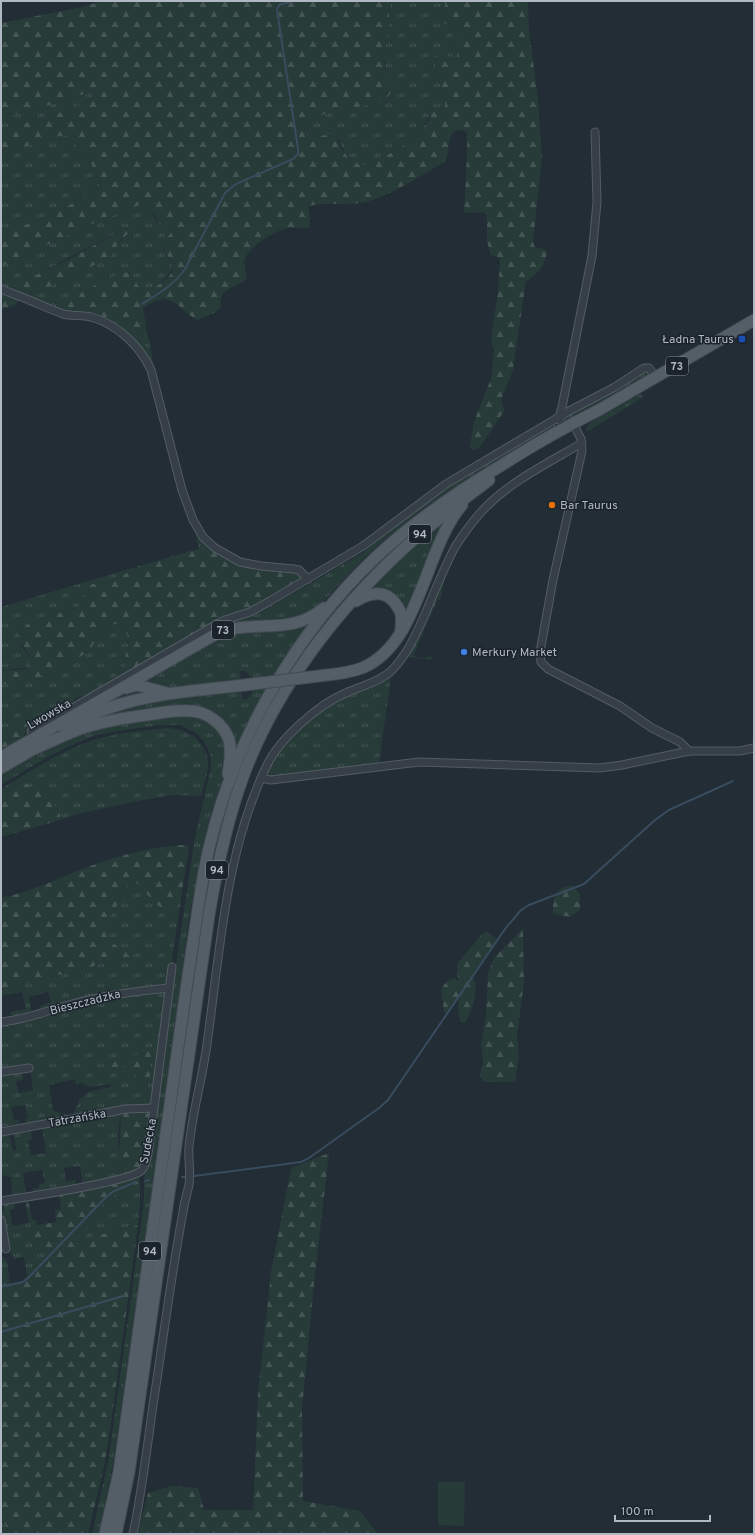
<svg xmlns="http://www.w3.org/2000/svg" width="755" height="1535" font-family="Overpass,sans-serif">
  <defs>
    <pattern id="grass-tufts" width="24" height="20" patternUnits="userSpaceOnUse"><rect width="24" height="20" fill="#273b39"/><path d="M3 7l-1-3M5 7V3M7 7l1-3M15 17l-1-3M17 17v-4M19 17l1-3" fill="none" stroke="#445554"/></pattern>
    <pattern id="forest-firs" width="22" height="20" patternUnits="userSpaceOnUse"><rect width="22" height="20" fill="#273b39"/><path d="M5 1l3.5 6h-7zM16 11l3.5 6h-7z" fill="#445554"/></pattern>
  </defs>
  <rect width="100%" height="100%" fill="#222d36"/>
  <g fill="url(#grass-tufts)" fill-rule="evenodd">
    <path d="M391,1H445V6L442,10L451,27L460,30L462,34L453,44L457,52V58L454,61L447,55L436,56C433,74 446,87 445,106C438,111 431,113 426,121C424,125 423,129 421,132C412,143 375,163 361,166C350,160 342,152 339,139L330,134C322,136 311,141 305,133L312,122L324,114L386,101L389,97L392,86L388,80L383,55L389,32V14Z"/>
    <path d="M94,92L96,94C92,107 17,125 1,129V115L33,110L87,93Z"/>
    <path d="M66,135C81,150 95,163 100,185C71,208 35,222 1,235V154L59,136Z"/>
    <path d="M142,204L150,209L156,220L173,230L166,239L162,247C165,254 172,261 173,268C166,280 157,287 145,293C136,288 136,278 129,272L58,310L25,296L58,283L110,257L121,239L129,234L125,228L9,290L1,287V267L87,226Z"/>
    <path d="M147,331L158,386L134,342L144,339Z"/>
    <path d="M645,370H647L650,374L607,400L566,422L564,418L625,384Z"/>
    <path d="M640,394L643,397L587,432L586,428L590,423Z"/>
    <path d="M554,424L557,426L421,510L383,541L365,557L322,603L297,620L247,623L38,731L39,728L218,626L237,618L250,617L273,605L364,552L377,540L443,489Z"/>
    <path d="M448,519L406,617L404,612L368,590L403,557Z"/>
    <path d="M194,525L208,546L199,549Z"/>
    <path d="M139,566L110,583L91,584L89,586L79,606L75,609L32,622L19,633C20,637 20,643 22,647C27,655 35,656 29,667L1,671V607Z"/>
    <path d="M443,579H445L440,600L438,599L413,656L423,658L432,656L431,660L409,657L391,677L379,763L271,776L268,770L276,754L295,732L331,703L393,673Z"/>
    <path d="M312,621C280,662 256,707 234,754V750L201,709L87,721L145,702L241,690L243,699L244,700C257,696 255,678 245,671H240L241,680L164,689L137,682L217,635Z"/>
    <path d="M111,624H118C140,643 120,649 126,669L139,668L91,693L76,698L64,711L31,724L25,733L24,738L1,753V685L47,675L58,666L68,662L91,646L98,634L105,626Z"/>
    <path d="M137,689L149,692L95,710L123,693Z"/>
    <path d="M178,713L204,717L222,734L226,745L224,775L208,824L190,911L165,1100L113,1464L99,1534H92L109,1457L142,1218L144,1197V1175L195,837L211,767V758L208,749L203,740L196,733L180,725H158L118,731L93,736L72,745L46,758L1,785V773L46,747L82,731Z"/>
    <path d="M167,728C189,728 210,744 208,768C207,777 203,787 201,796L172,795L138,801L77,814L61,820C61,802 35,790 21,782L1,794V789C32,770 62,750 97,739C120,732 144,731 167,728Z"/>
    <path d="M133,882L138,884L145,891L176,912L179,911L152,1102L147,1105L77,1116L74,1113L75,1109L79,1102L78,1100L84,1097L88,1092L110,1087V1084L89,1087L81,1083L76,1084L75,1079L49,1085L53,1110L56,1112L68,1115V1118L26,1123L25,1119L28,1118L25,1105L11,1107L14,1120H19L20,1123L1,1127V1073L19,1071L23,1074V1080L16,1081L19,1093L33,1090L30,1065L1,1070V1025L43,1011L40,1006L51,1002L48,992L29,997L32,1015L11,1018L10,1012L26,1009L22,992L1,996V989L92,967L99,963L130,958C120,942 103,948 104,921L115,911L118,901L125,887ZM150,1052L149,1077L147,1087L141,1084L130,1067L106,1063L130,1058L140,1053Z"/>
    <path d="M122,1113C115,1131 119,1158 124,1176L83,1186L80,1166L64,1168L66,1182L76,1180V1186L33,1193L32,1189L39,1188V1184L45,1183L42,1170L23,1173L26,1193L12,1196L11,1177H7L6,1175L1,1176V1135L9,1134L13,1150H16L14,1133L30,1130L32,1133L31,1134L32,1140L28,1141L31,1155L46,1153L42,1128Z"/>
    <path d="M140,1183V1204L138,1226C124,1226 113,1230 101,1235C93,1239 86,1244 77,1245L74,1242V1238L103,1205L115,1195Z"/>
    <path d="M15,1202V1208L10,1210L12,1226L29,1223L25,1202H27L35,1251L54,1248L27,1276L24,1257L13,1259L6,1241L1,1211L4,1210V1204Z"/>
    <path d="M1,1256L7,1260L10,1284L1,1285Z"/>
    <path d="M1,1514C5,1519 5,1528 9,1534H1Z"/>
  </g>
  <g fill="url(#forest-firs)">
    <path d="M102,1H391L389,14V32L383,55L386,73L392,86V90L386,101L324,114L312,122L305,133L307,136C317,138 326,133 337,136L340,147L347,156L361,166C375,163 412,143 421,132C426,126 427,117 434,112C438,109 442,109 445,106C446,87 433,74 436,56L443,52L454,60L457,58V52L453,43L461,34L460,30C452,27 441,24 439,14L445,6V1H530L528,2L529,31L538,98L542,158L533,242L535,247L544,249L547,252C545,266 538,274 526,281L513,370L501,400L505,410L479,448L473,450L470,448L473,425L478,411L491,379L494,351L491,340L498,291L500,259L496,256L491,255L487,242V223L486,214L482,212L464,213L467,157V134L465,131C443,126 452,152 445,162C423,174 384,200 361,203C344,206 326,202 309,206L310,225L308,228C302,229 295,227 289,228C276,230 249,246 245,259C243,265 246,271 247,278C241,286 224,287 221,298C220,301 221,305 220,308L214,313L198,320C183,314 174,293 155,301C150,304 146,305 143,310C145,321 153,343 134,342L116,328L58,310V306L65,301L117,274C140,267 131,285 145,292C153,289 176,276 173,265C172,261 165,253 162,246L166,239L173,230L171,228L162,226L150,209L142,204L87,226L1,267V235C34,222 73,207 100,185C95,164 82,150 66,135L59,136L1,154V129C17,125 92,107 96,94L94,92L87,93L33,110L1,115V23L82,7Z"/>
    <path d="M129,227L131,232L121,239L110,257L58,283L25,296L9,290L12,286L64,262L125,228Z"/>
    <path d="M1,292L20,298L16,304L1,310Z"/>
    <path d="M208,546L224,555L296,571L301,580L264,601L230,616L139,668L129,670L126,669C120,649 140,643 118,624C95,624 100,642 86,653C78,659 67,661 58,666C54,668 51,673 46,675C33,681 15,682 1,685V671L25,669C41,662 21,646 17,637C20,629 30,623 37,619L75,609L79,606L89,586L92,584L110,583L139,566Z"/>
    <path d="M25,719L28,721C23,736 13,742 1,750V731L19,721Z"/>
    <path d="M22,782C35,787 61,804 61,820L1,837V794Z"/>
    <path d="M179,845H187L189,848L179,911C163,918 148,894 138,884L133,882L125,887L118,901L115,911L104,921C103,946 119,942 131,958L99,963L92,967L1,989V898C29,892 55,880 82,869C113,857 145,848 179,845Z"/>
    <path d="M572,885L580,894V910L570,917L553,914C553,896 554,889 572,885Z"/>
    <path d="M523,928L524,982L517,1036L519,1056L515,1081L507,1082H484L480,1075L483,1062L481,1044L486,1015L488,973L494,958Z"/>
    <path d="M487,931L498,940L473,976C479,991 473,1009 465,1023L460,1022L458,1006L460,995L446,1015L444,1012L441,989L447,981L455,978L458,981L457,964L482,934Z"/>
    <path d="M147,1051L150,1052C152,1062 151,1082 144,1090L140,1089L141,1084L130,1067L125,1066L107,1068L106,1063L130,1058L140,1053Z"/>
    <path d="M144,1110L150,1113L146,1150L141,1168L124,1176L119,1158L121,1117L122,1113Z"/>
    <path d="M329,1153L314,1284L302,1409L303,1501L360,1511L378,1534H138L148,1493L172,1486L198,1488L204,1510H253L258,1393L271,1272L291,1168Z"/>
    <path d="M136,1177H139L140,1183L115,1195L103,1205L74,1238V1242L77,1244C86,1244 93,1239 101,1235C113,1230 124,1226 138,1226L110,1431L104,1467L88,1534H9C5,1528 5,1519 1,1514V1285L22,1281L53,1249L35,1251L27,1202L29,1203L32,1220H36L37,1225L56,1222L55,1210L61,1209L59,1195Z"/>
  </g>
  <path fill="#273b39" d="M438,1482H465L464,1526L438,1525Z"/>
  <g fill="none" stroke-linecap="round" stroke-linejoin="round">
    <g stroke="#394c5e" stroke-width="2">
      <path d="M142,304C158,294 174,285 185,269L225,193L236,184L293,159L298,154V149L277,10L279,5L293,1"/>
      <path d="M194,1176L301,1162L309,1158L379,1108L388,1100L505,929L521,910L529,905L584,884L655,820L669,810L733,781"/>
      <path d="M182,1177H186"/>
      <path d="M145,1181L149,1180"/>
      <path d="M1,1287L23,1282L28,1278L106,1197L114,1191L136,1182"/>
      <path d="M1,1332L123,1296"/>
    </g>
    <defs>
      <g id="minor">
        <path d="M1,289C10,293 20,296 29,300C41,305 52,310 63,314C72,316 82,315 91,317C117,324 140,346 151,370L182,490L193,520L203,537L215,548L240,562L261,566L294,569L299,570L308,579"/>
        <path d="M575,427L581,439L582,451L553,580L540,652L541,662L548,669L620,706L652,728L680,742L689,751"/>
        <path d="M564,428L559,417L562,407L592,256L597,202L595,132"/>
        <path d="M33,741L31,734L32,729L37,725L64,713L217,624L225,620L250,612L270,601L363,546L446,484L569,411L615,387L644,368H649L656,378"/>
        <path d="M261,778L271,780L419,762L600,768L622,765L689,751H740L754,748"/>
        <path d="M1,1022C26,1020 48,1010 72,1004C104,995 137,991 169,988"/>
        <path d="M1,1072L29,1068"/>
        <path d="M1,1132L126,1109L154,1108"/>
        <path d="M1,1201C21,1198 134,1181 142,1170C149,1160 149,1143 151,1131L172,967"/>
        <path d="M1,1220L6,1249"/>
        <path d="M133,1534C142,1491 147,1448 153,1405C163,1341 171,1276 183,1212C184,1203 187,1194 189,1185C191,1173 188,1160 189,1147C192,1115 201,1083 206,1051C220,955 224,854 267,765C280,738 319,704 346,693C361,686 377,683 390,672C407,656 417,632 426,612C435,590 444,568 455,547C464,533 473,520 485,508C511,481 550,462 582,443"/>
      </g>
      <g id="primary">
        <path d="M356,601C369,593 385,589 395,603C397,606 400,610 401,614C402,619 401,625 401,630"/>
        <path d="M327,675C338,674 351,672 362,668C420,644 424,549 462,505"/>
        <path d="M126,688L137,685L167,693"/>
        <path d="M65,730C79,721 94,713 109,708C151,693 201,690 245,685"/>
        <path d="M36,748C55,740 73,730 93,725C113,719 133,717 153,714C165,712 177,710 190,711C206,711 224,724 229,740C232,751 230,763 228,774"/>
        <path d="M1,757L221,631C259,620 290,636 324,608"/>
        <path d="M1,768L42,744"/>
        <path d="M105,1534L119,1472C137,1342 155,1213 173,1083C180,1032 187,981 195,929C199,901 203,872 210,844C236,736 296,633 376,557C414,521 457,492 502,465C533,445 565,427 599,410L754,320"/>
        <path d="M116,1534L129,1472L209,915C217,867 227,820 244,774C276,689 335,612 402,550C429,525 459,503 489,480"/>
      </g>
    </defs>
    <use href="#minor" stroke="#535c64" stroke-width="9"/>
    <use href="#primary" stroke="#424a53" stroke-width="13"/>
    <use href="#minor" stroke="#363e47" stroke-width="7"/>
    <use href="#primary" stroke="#545e67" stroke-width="11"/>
    <defs>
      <path id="primary-bridge" d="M245,685L327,675"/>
    </defs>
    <use href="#primary-bridge" stroke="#424a53" stroke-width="13" stroke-linecap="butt"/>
    <use href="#primary-bridge" stroke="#545e67" stroke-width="11"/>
  </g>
  <rect fill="#1a4fb4" stroke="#1b232b" stroke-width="1.5" x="738" y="335" width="8" height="8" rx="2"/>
  <circle fill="#e8710a" stroke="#1b232b" stroke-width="1.5" cx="552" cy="505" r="4"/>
  <circle fill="#3f7fe0" stroke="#1b232b" stroke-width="1.5" cx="464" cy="652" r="4"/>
  <g text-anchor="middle" stroke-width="3" stroke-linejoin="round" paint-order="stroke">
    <g fill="#1b232b" stroke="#838c95" stroke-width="1">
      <rect x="666" y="357" width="22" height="18" rx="3"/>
      <rect x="409" y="525" width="22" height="18" rx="3"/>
      <rect x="212" y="621" width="22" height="18" rx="3"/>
      <rect x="206" y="861" width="22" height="18" rx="3"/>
      <rect x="139" y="1242" width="22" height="18" rx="3"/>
    </g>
    <g font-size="11" font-weight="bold" fill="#b0b9c3">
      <text x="677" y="370">73</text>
      <text x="420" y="538">94</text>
      <text x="223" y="634">73</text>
      <text x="217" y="874">94</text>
      <text x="150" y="1255">94</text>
    </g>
    <g font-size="12" fill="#b0b9c3" stroke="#1b232b" text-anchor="start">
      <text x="734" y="343" text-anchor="end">Ładna Taurus</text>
      <text x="560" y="509">Bar Taurus</text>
      <text x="472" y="656">Merkury Market</text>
    </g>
    <g font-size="12" fill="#b0b9c3" stroke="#1b232b">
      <text transform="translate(49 714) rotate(-30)" y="4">Lwowska</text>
      <text transform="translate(85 1002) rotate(-14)" y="4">Bieszczadzka</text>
      <text transform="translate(77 1118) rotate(-10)" y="4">Tatrzańska</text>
      <text transform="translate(148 1141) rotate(-79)" y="4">Sudecka</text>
    </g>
  </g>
  <rect width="755" height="1535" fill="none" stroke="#b0b9c3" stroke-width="4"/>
  <path d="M615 1515v6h95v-6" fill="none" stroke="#b0b9c3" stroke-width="2"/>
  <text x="621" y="1515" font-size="12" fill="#b0b9c3" stroke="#1b232b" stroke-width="3" paint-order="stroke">100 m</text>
</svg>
